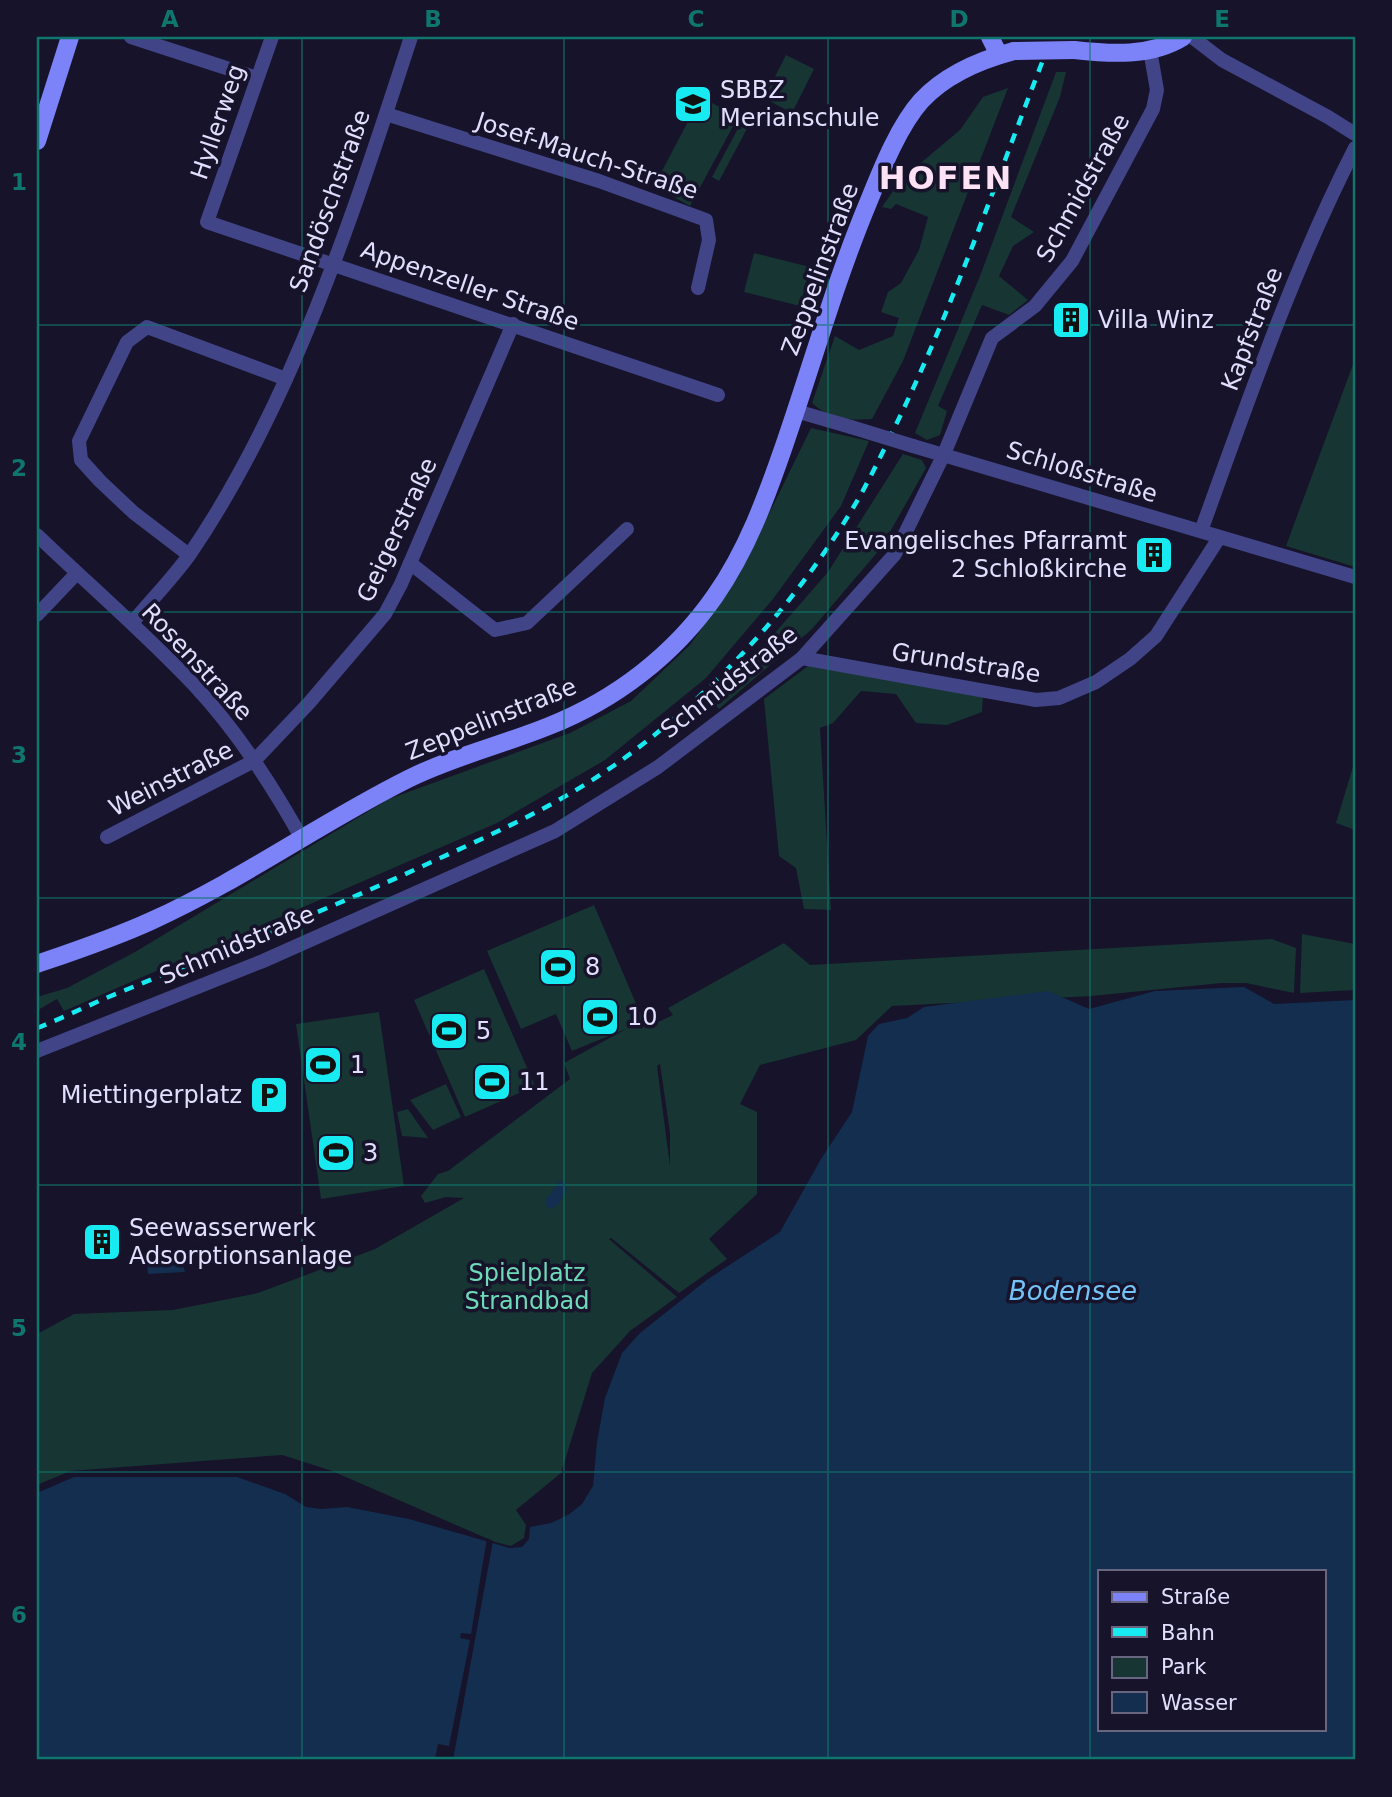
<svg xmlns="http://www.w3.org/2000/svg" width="1392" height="1797" font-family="'DejaVu Sans',sans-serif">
  <rect width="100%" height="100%" fill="#16132b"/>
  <g fill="#173532" fill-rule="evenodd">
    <path d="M786,55L814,69L792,113L764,98Z"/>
    <path d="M1056,72H1066L1060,97L1011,217L1034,232L1013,246L999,276L1028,300L1009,315L982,305L938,406L947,411L940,435L927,440L915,433L980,276Z"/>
    <path d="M1008,88L903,361L872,419C846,420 833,421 812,403L835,336L859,350L893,336L899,318L881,312L888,292L901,283L919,250L928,217L896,204L891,209L882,207L907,171L923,161L960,130L983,97Z"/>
    <path d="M701,97L738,117L690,206L654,186Z"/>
    <path d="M742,121L749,125L719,181L712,177Z"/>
    <path d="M754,253L810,267L800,306L744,292Z"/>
    <path d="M1355,359V567L1286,546Z"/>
    <path d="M811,428L869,441L841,506L773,599L706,678L605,760L497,823L64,1011L57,999L38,1010L37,997L67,988L135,952L389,799L570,733L631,701L690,645L739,575Z"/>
    <path d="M903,454L922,460L926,468L881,548L812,629L719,709L714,703L828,572Z"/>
    <path d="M808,666L983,696L982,712L947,725L916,723L896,694L861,691L833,723L820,728L831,910L804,909L796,868L779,856L764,699Z"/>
    <path d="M1355,760V830L1336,823Z"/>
    <path d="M594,905L643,1020L650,1016L656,1023L673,1015L668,1008L784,943L810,965L1272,939L1296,948L1294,993L1246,983H1221L1092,996L892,1006L856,1040L760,1065L740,1104L757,1112V1194L709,1239L727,1259L679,1293L611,1238L609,1239L677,1297L630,1331L592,1373L561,1473L516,1510L526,1525L524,1538L511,1546L495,1542L332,1471L282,1455L70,1471L37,1485V1334L74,1314L173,1310L258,1293L375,1249L464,1198L446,1197L425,1203L421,1196L438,1174L448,1171L570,1079L564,1063L626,1029L572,1051L556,1014L521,1029L487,951ZM660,1064L670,1133V1166L657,1066Z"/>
    <path d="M1302,934L1355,944V990L1300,993Z"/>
    <path d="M484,969L535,1086L465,1117L414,1000Z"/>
    <path d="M379,1012L404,1186L321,1199L296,1024Z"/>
    <path d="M446,1084L461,1117L433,1130L410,1100Z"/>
    <path d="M408,1109L428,1138L402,1136L397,1112Z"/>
  </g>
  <g fill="#132e4f" fill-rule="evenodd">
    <path d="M1244,987L1274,1004L1355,1000V1760H37V1493L74,1477H237L285,1494L306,1507L321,1509L347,1507L409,1519L510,1548L522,1547L529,1539L530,1527L551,1523L568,1515L582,1504L593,1486L597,1442L605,1398L622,1353L640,1333L708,1279L780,1232L821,1159L852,1112L868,1036L879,1024L907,1018L924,1007L1048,991L1089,1009L1155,991ZM1100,1571H1324V1729H1100Z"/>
    <path d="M560,1181L565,1183L567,1190L557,1206L550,1209L547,1207L545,1200Z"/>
    <path d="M181,1258L185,1272L148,1274L147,1262Z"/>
  </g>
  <path fill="#16132b" d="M487,1538L493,1541L453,1760L435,1759L438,1744L449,1746L470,1640L460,1638L461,1633L471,1634Z"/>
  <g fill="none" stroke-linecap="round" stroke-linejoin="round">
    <g stroke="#414487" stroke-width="14">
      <path d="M131,37L257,78"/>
      <path d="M272,37L207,222L718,395"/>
      <path d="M1192,37L1222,60L1328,117L1355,134"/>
      <path d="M386,114L599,181L706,220L709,240L698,288"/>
      <path d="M796,411L851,427"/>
      <path d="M913,446L1355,577"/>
      <path d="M1201,531C1248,402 1292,271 1355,148"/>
      <path d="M37,535C89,585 145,633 195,686C237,731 272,785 302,839"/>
      <path d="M189,555L134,513L100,481L81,460L79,441L127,342L147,327L286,379"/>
      <path d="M410,563L495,630L527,623L627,529"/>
      <path d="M37,615L77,573"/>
      <path d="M132,623C151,600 173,578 190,554C293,403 355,209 411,37"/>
      <path d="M802,658L1036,700L1059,698L1096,682L1130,659L1156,636L1219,538"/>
      <path d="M107,837L254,761L309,703L385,614L401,584L513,324"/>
      <path d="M37,1051L263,961L555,831L658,767L802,658L895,554L944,454L992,338L1035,306L1072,261L1153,109L1157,90L1150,50"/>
    </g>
    <g stroke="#7c82f7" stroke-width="18">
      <path d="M990,37L999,55"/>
      <path d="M1074,50C1110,54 1151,57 1183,37"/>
      <path d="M37,141L70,37"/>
      <path d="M37,964C75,951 114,938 151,921C240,881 320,823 408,779C452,757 502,745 549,726C615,700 674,655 715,596C747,550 766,498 784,446C812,365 835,282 868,203C881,171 898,127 921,101C945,75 980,60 1014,51"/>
    </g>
    <path stroke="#18eaf1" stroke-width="4.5" stroke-dasharray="10 9" stroke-linecap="butt" d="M37,1028C60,1019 83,1008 106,998C208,956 311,917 412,871C483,838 555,808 619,762C716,692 800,600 860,496C876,467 890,437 904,408C961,287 1003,161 1052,37"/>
    <path stroke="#414487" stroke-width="14" d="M851,427L913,446"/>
    <path stroke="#7c82f7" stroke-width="18" d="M1014,51L1074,50"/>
  </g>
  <path fill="none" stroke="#0f766e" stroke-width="2" stroke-opacity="0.55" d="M302,37V1760M564,37V1760M828,37V1760M1090,37V1760M37,325H1355M37,612H1355M37,898H1355M37,1185H1355M37,1472H1355"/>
  <defs>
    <symbol id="school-square" viewBox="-11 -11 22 22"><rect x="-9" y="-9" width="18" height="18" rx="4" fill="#18eaf1" stroke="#16132b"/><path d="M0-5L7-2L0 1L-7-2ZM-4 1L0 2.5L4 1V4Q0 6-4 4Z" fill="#111"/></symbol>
    <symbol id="building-square" viewBox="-11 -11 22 22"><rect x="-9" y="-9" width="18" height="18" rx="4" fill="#18eaf1" stroke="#16132b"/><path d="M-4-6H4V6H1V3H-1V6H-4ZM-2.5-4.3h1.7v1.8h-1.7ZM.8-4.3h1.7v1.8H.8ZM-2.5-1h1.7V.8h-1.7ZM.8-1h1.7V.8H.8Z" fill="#111"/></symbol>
    <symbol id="stadium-square" viewBox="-11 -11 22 22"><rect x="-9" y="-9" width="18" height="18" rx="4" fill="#18eaf1" stroke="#16132b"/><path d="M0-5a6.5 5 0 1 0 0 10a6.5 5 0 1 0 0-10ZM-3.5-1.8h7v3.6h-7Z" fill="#111"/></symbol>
    <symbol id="parking-square" viewBox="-11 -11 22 22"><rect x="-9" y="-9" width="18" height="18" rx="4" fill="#18eaf1" stroke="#16132b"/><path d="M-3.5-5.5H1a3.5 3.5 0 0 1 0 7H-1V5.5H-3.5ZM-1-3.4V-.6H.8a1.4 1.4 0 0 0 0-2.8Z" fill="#111"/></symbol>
  </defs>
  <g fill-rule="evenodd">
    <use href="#school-square" x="671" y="82" width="44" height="44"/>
    <use href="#building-square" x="1049" y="298" width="44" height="44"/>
    <use href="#building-square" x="1132" y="533" width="44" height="44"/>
    <use href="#stadium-square" x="536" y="945" width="44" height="44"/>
    <use href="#stadium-square" x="578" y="995" width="44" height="44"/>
    <use href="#stadium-square" x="427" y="1009" width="44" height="44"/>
    <use href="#stadium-square" x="301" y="1043" width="44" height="44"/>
    <use href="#stadium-square" x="470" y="1060" width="44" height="44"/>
    <use href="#parking-square" x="247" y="1073" width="44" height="44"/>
    <use href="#stadium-square" x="314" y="1131" width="44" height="44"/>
    <use href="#building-square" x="80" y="1220" width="44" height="44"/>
  </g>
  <g text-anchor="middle" stroke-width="7" stroke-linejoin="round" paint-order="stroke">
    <g font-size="24" fill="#e1dffd" stroke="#16132b" text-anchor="start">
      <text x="720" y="98">SBBZ<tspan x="720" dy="28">Merianschule</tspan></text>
      <text x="1098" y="328">Villa Winz</text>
      <text x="1127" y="549" text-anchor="end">Evangelisches Pfarramt<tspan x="1127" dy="28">2 Schloßkirche</tspan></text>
      <text x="585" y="975">8</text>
      <text x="627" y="1025">10</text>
      <text x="476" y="1039">5</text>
      <text x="350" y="1073">1</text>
      <text x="519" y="1090">11</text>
      <text x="242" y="1103" text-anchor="end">Miettingerplatz</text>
      <text x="363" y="1161">3</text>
      <text x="129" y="1236">Seewasserwerk<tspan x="129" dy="28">Adsorptionsanlage</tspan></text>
    </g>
    <g font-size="24" fill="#e1dffd" stroke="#16132b">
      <text transform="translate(218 122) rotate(-71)" y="8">Hyllerweg</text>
      <text transform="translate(587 156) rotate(18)" y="8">Josef-Mauch-Straße</text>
      <text transform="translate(1083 188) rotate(-61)" y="8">Schmidstraße</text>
      <text transform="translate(330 201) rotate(-70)" y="8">Sandöschstraße</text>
      <text transform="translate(820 269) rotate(-70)" y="8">Zeppelinstraße</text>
      <text transform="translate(470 286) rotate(19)" y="8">Appenzeller Straße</text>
      <text transform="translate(1252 329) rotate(-69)" y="8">Kapfstraße</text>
      <text transform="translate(1082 472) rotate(17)" y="8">Schloßstraße</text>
      <text transform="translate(397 530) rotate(-65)" y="8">Geigerstraße</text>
      <text transform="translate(197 662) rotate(47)" y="8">Rosenstraße</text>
      <text transform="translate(966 663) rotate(9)" y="8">Grundstraße</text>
      <text transform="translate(729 682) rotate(-38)" y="8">Schmidstraße</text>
      <text transform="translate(491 719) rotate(-22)" y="8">Zeppelinstraße</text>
      <text transform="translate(171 779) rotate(-27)" y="8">Weinstraße</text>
      <text transform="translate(237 945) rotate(-23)" y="8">Schmidstraße</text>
    </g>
    <g font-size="24" fill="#6edab8" stroke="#16132b">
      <text x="527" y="1281">Spielplatz<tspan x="527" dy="28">Strandbad</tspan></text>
    </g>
    <g font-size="26" font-style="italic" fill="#74c3f6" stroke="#16132b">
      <text x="1073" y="1300">Bodensee</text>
    </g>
    <g font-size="32" font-weight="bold" letter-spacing="2" fill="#fde1f5" stroke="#16132b">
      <text x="946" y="189">HOFEN</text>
    </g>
  </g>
  <rect width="1392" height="1797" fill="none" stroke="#16132b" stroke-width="77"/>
  <rect x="1098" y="1570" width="228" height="161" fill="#16132b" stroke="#67657f" stroke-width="2"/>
  <rect x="1112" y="1592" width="35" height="10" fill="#7c82f7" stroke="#67657f" stroke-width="2"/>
  <text x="1161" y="1604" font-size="21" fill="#e1dffd">Straße</text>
  <rect x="1112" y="1627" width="35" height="10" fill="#18eaf1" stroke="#67657f" stroke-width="2"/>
  <text x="1161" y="1640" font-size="21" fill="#e1dffd">Bahn</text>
  <rect x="1112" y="1657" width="35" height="21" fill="#173532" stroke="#67657f" stroke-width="2"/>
  <text x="1161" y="1674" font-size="21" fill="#e1dffd">Park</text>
  <rect x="1112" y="1692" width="35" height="21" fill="#132e4f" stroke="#67657f" stroke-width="2"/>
  <text x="1161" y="1710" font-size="21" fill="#e1dffd">Wasser</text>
  <rect x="38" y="38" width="1316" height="1720" fill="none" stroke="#0f766e" stroke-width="2.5"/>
  <g font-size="23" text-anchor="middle" font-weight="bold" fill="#0f766e">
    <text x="170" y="27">A</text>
    <text x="433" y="27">B</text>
    <text x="696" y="27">C</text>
    <text x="959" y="27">D</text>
    <text x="1222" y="27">E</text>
    <text x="19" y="190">1</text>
    <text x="19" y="476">2</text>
    <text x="19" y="763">3</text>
    <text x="19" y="1050">4</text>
    <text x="19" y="1336">5</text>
    <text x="19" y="1623">6</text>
  </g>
</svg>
